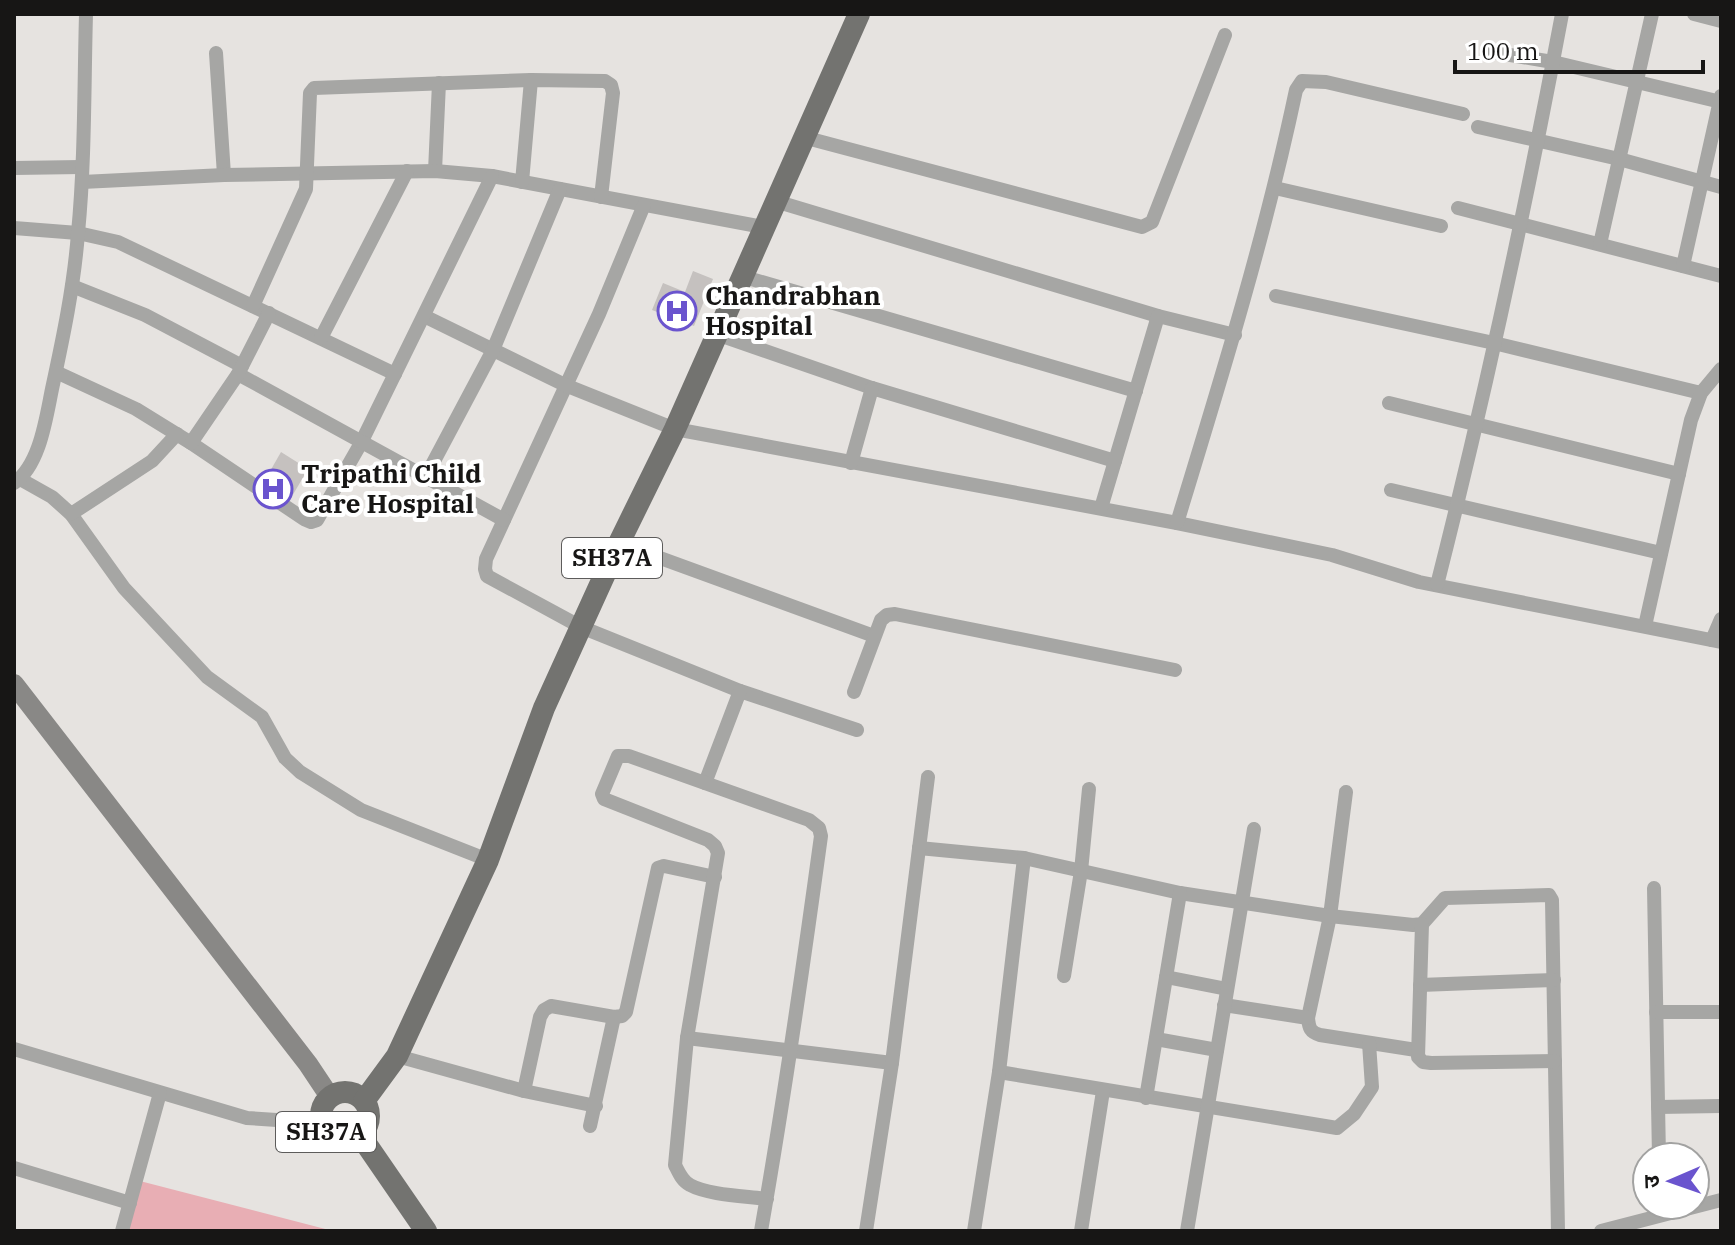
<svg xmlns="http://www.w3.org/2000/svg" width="1735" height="1245" font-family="'IBM Plex Serif','Noto Sans Devanagari',serif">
  <rect width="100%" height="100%" fill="#e6e3e0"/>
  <path fill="#e8aeb4" d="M136,1180L333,1231H121Z"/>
  <g fill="#c5c1bf">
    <path d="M693,271L713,279L694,326L652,310L663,283L685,292Z"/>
    <path d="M281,452L308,469L291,498L265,480Z"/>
  </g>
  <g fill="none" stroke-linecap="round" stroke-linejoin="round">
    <g stroke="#a6a6a4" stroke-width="14">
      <path d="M1694,14L1721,21"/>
      <path d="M1492,52L1553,62L1721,102"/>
      <path d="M216,53L224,175"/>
      <path d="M1478,127L1619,159L1721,187"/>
      <path d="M803,137L1142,227L1152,222L1225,35"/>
      <path d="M14,168L81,167"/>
      <path d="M435,171L439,83"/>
      <path d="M82,182L224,175L435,171L492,176L763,227"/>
      <path d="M522,182L531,80"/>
      <path d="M1275,188L1441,226"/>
      <path d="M775,201L1158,316L1235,335"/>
      <path d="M644,205L599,314L486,559L485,569L487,576L581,627L740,691L857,730"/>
      <path d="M1458,208L1721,276"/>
      <path d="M14,228L78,233L118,242L395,374"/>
      <path d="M1600,244L1652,14"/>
      <path d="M1683,266L1721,96"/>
      <path d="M741,276L1136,391"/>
      <path d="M72,286L145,315L242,366"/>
      <path d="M1276,296L1494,343L1701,393"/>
      <path d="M253,306L306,189L310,93L314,88L531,80L605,81L611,85L613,93L601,197"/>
      <path d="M424,316L565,385L675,429L1177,523L1332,555L1419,582L1721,642"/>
      <path d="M716,334L872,388L1115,461"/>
      <path d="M321,338L407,171"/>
      <path d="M56,372L136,409L191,443L304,519L311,522L317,520L361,443L492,176"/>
      <path d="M238,374L504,520"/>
      <path d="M1389,403L1679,474"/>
      <path d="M191,443L238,374L269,313"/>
      <path d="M851,463L872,388"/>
      <path d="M425,478L493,350L560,189"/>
      <path d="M20,479L52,497L71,514L124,588L207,677L262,717L285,758L300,772L361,810L488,860"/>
      <path d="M14,483C40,465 46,418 52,389C63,338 74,286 78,233C85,161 84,87 86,14"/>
      <path d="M1391,490L1661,553"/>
      <path d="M1101,508L1158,316"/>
      <path d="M71,514L152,461L177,434"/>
      <path d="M1177,523C1221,379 1265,237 1296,90L1302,81L1326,82L1463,114"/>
      <path d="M619,543L874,636"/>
      <path d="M1437,585C1485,396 1526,206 1562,14"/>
      <path d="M1645,626L1691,420L1701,393L1721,369"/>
      <path d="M1712,640L1721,619"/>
      <path d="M854,692L881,620L887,615L895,614L1175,670"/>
      <path d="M705,783L740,691"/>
      <path d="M1346,792L1330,916L1308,1018C1309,1028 1310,1032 1320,1035L1416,1050"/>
      <path d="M919,848L1024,858L1180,893L1330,916L1413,925L1422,924L1445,898L1549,895L1552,900L1558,1231"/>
      <path d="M1654,888L1659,1157"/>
      <path d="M1422,924L1418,1057L1423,1062L1431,1063L1555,1061"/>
      <path d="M1064,976L1081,871L1089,789"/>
      <path d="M1166,977L1227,989"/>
      <path d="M1420,985L1554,980"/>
      <path d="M1224,1005L1308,1018"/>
      <path d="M1656,1012H1721"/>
      <path d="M687,1038L892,1063"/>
      <path d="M1156,1039L1217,1050"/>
      <path d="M14,1049L247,1118L322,1123"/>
      <path d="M397,1056L524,1091L596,1106"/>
      <path d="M999,1072L1337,1128L1354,1114L1372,1087L1369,1043"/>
      <path d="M524,1091L540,1017L544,1010L551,1006L614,1017L622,1016L626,1012L658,868L664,866L715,877"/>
      <path d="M1146,1098L1180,893"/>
      <path d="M1658,1107L1721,1106"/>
      <path d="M590,1126L614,1017"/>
      <path d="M14,1168L130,1203"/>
      <path d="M122,1231L160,1093"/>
      <path d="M761,1231C784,1100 803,968 821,836L819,828L809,820L629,756H618L602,794L604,799L708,840L715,846L718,853L687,1038L675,1165C679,1173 682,1181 690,1185C708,1195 746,1196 767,1199"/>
      <path d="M866,1231L892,1063L928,777"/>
      <path d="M974,1231L999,1072L1024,858"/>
      <path d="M1081,1231L1103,1091"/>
      <path d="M1187,1231L1254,829"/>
      <path d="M1601,1231L1721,1200"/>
    </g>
    <path stroke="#898886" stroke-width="20" d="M14,684L308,1064L330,1097"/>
    <g stroke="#737370" stroke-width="22">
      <circle cx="345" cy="1116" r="24"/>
      <path d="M364,1101L397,1056L488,860L544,708L619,543L675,429L859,14"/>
      <path d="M360,1135L426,1231"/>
    </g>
  </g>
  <defs>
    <symbol id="hospital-ring" viewBox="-11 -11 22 22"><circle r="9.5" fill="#fff" stroke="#6a54ce" stroke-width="1.5"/><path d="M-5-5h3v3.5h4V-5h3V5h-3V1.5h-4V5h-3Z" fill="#6a54ce"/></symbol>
  </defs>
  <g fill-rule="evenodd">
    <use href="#hospital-ring" x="655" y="289" width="44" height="44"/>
    <use href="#hospital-ring" x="251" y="467" width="44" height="44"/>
  </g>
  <g text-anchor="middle" stroke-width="8" stroke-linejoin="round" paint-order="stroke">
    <g fill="#fff" stroke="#5d5c5b" stroke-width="2">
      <rect x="562" y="538" width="100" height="40" rx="6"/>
      <rect x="276" y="1112" width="100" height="40" rx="6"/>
    </g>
    <g font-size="24" font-weight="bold" fill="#171615">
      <text x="612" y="566">SH37A</text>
      <text x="326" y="1140">SH37A</text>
    </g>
    <g font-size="26" font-weight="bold" fill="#171615" stroke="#fff" text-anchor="start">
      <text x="705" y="305">Chandrabhan<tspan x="705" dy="30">Hospital</tspan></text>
      <text x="301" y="483">Tripathi Child<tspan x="301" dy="30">Care Hospital</tspan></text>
    </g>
  </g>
  <rect width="1735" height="1245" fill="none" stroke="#171615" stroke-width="32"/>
  <g transform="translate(1671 1181) rotate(268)"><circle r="38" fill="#ffffff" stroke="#a2a2a1" stroke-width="2"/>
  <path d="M0-6L14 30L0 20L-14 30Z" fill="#6a54ce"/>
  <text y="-12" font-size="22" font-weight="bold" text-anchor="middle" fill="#171615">उ</text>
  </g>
  <path d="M1455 60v12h248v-12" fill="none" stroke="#171615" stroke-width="4"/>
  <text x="1467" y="60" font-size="24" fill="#171615" stroke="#ffffff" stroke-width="6" paint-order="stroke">100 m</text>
</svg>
